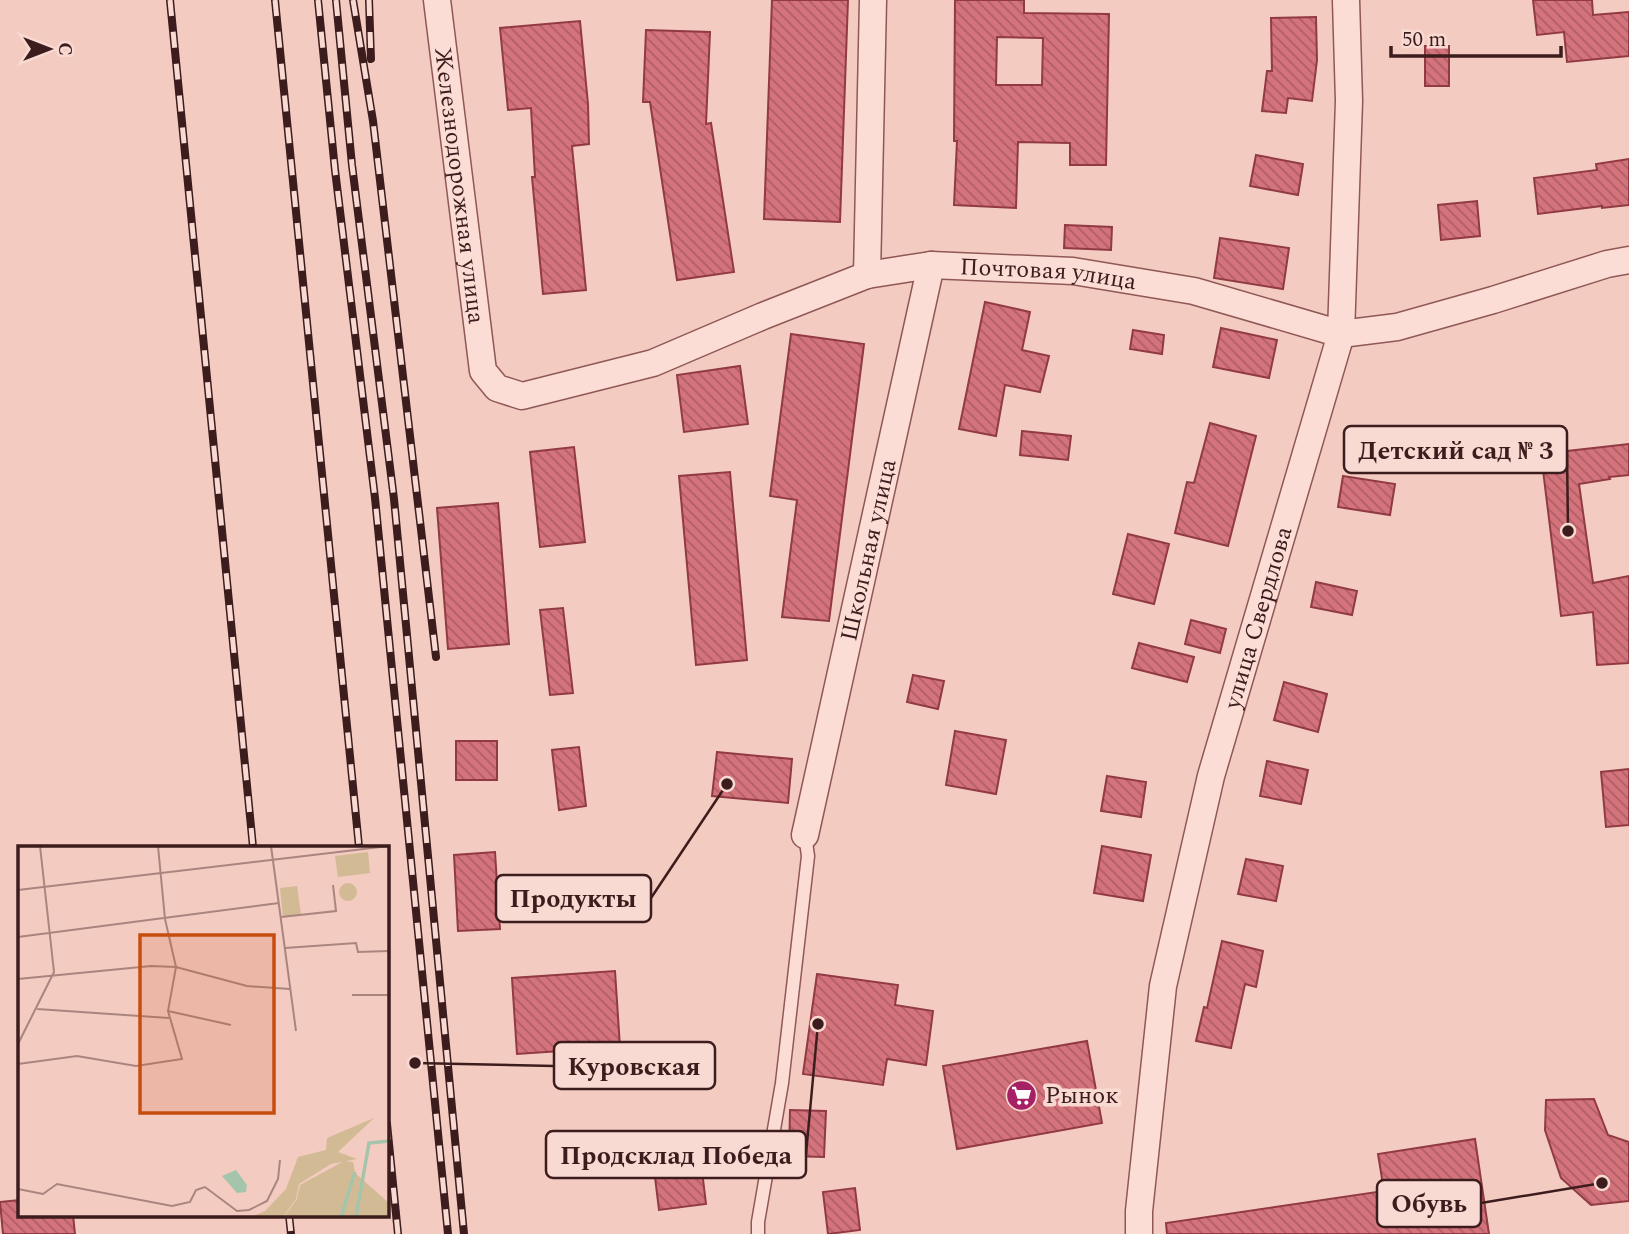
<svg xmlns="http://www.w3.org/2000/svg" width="1629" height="1234" font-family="Spectral,serif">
  <defs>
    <pattern id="building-back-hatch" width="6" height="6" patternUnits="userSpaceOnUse" patternTransform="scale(1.75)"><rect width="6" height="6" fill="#d5737c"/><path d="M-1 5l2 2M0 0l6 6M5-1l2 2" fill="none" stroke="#ae5e65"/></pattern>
  </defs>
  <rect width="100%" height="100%" fill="#f3cbc1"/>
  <g fill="url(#building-back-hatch)" stroke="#913a43" stroke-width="2" fill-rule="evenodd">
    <path d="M772,0H848L840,222L764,219Z"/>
    <path d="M955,0H1024V13L1109,14L1106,165H1070V143L1018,142L1016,208L954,205L957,141H954ZM997,37L1043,38L1042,85H996Z"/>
    <path d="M1533,0H1592L1593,15L1629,12V56L1567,62L1564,32L1537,35Z"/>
    <path d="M1316,17L1317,60L1312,101L1288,98L1286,113L1262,111L1267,71H1272L1271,18Z"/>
    <path d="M580,21L588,104L589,144L572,146L586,290L543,294L532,177H535L531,108L508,110L500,28Z"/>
    <path d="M646,30L710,32L706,124L711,123L734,272L677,280L650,102H643Z"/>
    <rect x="1425" y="46" width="24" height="40"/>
    <path d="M1256,155L1303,164L1298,195L1250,186Z"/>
    <path d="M1629,159V205L1602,208V206L1538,214L1534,178L1597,170L1596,164Z"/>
    <path d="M1477,201L1480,236L1441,240L1438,205Z"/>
    <path d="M1065,225L1112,227L1111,250L1064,248Z"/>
    <path d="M1220,238L1289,248L1283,289L1214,278Z"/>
    <path d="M985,302L1030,312L1022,350L1049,356L1040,392L1005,385L996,436L959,429Z"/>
    <path d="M1221,328L1277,340L1269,378L1213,367Z"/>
    <path d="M1133,330L1164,335L1162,354L1130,349Z"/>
    <path d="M791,334L864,344L829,621L782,617L797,500L770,496Z"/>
    <path d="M740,366L748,424L684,432L677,375Z"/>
    <path d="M1210,423L1256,436L1228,546L1175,533L1187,482L1194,483Z"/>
    <path d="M1022,431L1071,436L1068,460L1020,455Z"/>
    <path d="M1629,444V475L1609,477L1610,479L1579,484L1593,583L1629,576V663L1597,665L1593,612L1561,616L1541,454Z"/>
    <path d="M574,447L585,542L540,547L530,452Z"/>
    <path d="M730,472L747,660L696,665L679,476Z"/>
    <path d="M1343,476L1395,484L1390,515L1338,507Z"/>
    <path d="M498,503L509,644L448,649L437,508Z"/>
    <path d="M1128,534L1169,544L1154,604L1113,594Z"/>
    <path d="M1316,582L1357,591L1352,615L1311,607Z"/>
    <path d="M563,608L573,693L550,695L540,610Z"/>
    <path d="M1191,620L1226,629L1220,653L1185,644Z"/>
    <path d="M1139,643L1194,657L1187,682L1132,668Z"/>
    <path d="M913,675L944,681L938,709L907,702Z"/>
    <path d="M1284,682L1327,694L1318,732L1274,720Z"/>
    <path d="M955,731L1006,740L996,794L946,785Z"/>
    <rect x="456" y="741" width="41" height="39"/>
    <path d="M579,747L586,806L559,810L552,750Z"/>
    <path d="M717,752L792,759L788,803L712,796Z"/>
    <path d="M1267,761L1308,770L1301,804L1260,796Z"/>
    <path d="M1629,769V825L1606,827L1601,772Z"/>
    <path d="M1107,776L1146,782L1141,817L1101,811Z"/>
    <path d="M1102,846L1151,855L1143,901L1094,893Z"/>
    <path d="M495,852L500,929L458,931L454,855Z"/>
    <path d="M1246,859L1283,866L1276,901L1238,894Z"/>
    <path d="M1222,941L1263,951L1256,987L1245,984L1231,1048L1196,1041L1204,1007L1207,1008Z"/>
    <path d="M615,971L620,1047L517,1054L512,978Z"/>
    <path d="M817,974L898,985L895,1005L933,1011L926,1065L887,1059L883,1085L803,1074Z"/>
    <path d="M1087,1041L1102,1123L957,1149L943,1066Z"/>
    <path d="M1594,1099L1608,1135L1629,1142V1201L1591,1205L1561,1178L1545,1130L1546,1100Z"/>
    <path d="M790,1110L826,1111L824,1157L789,1156Z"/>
    <path d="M698,1138L706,1204L659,1210L651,1144Z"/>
    <path d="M1475,1139L1489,1234H1167L1166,1223L1384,1191L1378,1154Z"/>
    <path d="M855,1188L860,1230L828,1234L823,1192Z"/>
    <path d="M19,1200V1215H73L75,1234H3L0,1202Z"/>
  </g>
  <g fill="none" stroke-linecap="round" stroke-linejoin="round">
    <defs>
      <path id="service" d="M758,1234V1222L782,1083L808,856L805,835"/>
      <g id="minor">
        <path id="s1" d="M437,0L483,371L497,388L522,396L653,363L763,316L867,275L931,265L1073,271L1194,291L1341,334L1397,327L1493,300L1607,264L1629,260"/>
        <path d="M867,275L873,0"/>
        <path id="s2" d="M805,835L931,265"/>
        <path id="s3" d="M1139,1234V1211L1163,986L1211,776L1341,334L1349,101L1346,0"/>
      </g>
    </defs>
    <use href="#service" stroke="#8f5856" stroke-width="15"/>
    <use href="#minor" stroke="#8f5856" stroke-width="29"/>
    <use href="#service" stroke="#fcddd6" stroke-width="12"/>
    <use href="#minor" stroke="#fcddd6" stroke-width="26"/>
    <defs>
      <g id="rail">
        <path d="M170,0L253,847"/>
        <path d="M275,0L359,847"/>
        <path d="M318,0L335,170L375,498L448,1234"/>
        <path d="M336,0L352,165L394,499L464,1234"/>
        <path d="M353,0L373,121L436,657"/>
        <path d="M369,0L371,59"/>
        <path d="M387,1124L398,1234"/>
        <path d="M289,1215L291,1234"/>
      </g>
    </defs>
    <use href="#rail" stroke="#3d1c1d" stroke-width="8"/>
    <use href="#rail" stroke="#f9dad2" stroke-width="5" stroke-dasharray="16" stroke-linecap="butt"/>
  </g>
  <defs>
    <symbol id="supermarket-disc" viewBox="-11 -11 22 22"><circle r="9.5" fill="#a52064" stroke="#f9dad2"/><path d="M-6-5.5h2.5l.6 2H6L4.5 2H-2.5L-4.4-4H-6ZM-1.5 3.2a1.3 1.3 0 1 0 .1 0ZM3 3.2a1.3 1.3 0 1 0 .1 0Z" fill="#fff"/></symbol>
  </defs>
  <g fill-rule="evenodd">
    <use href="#supermarket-disc" x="1004" y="1078" width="35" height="35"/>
  </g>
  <g text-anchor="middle" stroke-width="7" stroke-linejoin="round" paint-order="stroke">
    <g font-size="24" fill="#3d1c1d" stroke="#f9dad2">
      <text dy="8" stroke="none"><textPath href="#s1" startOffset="187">Железнодорожная улица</textPath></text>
      <text dy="8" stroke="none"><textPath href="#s1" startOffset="971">Почтовая улица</textPath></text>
      <text dy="8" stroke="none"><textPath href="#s2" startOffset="292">Школьная улица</textPath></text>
      <text dy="8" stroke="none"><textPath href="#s3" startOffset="630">улица Свердлова</textPath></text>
    </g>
    <g font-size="24" fill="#3d1c1d" stroke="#f9dad2" text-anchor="start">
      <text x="1045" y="1103">Рынок</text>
    </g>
  </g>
  <g transform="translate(18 846)">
    <rect width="371" height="371" fill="#f3cbc1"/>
    <path d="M356,272L320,306L339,313L313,318L281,338L278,353L265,371H233L247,365L268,343L280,311L308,304L309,292ZM337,327L371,357V371H324Z" fill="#d2ba94"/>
    <path d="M350,6L352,27L320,31L317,10ZM279,40L283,68L265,71L262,42Z" fill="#d2ba94"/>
    <path d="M326,315L335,316L337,326L323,371H266L279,353L282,339Z" fill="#d2ba94"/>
    <path d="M321 46a9 9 0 1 1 18 0a9 9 0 1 1-18 0Z" fill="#d2ba94"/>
    <path d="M218,324L229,339L228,346L219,347L204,330Z" fill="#a4c5ab"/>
    <path fill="none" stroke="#a4c5ab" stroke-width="3.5" d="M323,371L337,326M338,371L351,297L371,295"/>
    <path fill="none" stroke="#aa857f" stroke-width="2" d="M253,0L278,185M0,44L371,0M263,71L318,65L315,39M0,91L261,57M267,102L338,97L340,106L371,105M0,133L133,120L158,121L229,140L272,143M334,149H371M19,163L151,172M150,165L213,179M0,198L36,126L22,0M0,218L59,210L118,220L164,213L150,165L158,121L147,73L140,0M0,343L25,348L39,338L154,360L172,356L178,344L187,341L219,365L231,364L249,355L260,333L262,314"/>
    <path fill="#c64d0f" fill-opacity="0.15" stroke="#c64d0f" stroke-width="3.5" d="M122,89H256V267H122Z"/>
    <rect width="371" height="371" fill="none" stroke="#3d1c1d" stroke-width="3.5"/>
  </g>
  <path fill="none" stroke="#3d1c1d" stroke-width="2.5" d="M1568 531L1567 450M727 784L651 898M415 1063L554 1066M818 1024L806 1154M1602 1183L1481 1203"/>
  <g fill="#3d1c1d" stroke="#f9dad2" stroke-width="2.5">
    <circle cx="1568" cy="531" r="7"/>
    <circle cx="727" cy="784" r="7"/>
    <circle cx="415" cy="1063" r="7"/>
    <circle cx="818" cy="1024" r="7"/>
    <circle cx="1602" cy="1183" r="7"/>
  </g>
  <g fill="#f9dad2" stroke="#3d1c1d" stroke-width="2.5">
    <rect x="1344" y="426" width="223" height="47" rx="7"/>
    <rect x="496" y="875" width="155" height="47" rx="7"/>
    <rect x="554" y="1042" width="161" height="47" rx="7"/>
    <rect x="546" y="1131" width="260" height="47" rx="7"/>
    <rect x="1377" y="1180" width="104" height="47" rx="7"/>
  </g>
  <g font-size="26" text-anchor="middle" font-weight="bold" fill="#3d1c1d">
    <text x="1456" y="459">Детский сад № 3</text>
    <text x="573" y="907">Продукты</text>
    <text x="634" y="1075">Куровская</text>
    <text x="676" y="1164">Продсклад Победа</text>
    <text x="1429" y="1212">Обувь</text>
  </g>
  <g transform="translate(49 49) rotate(90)" stroke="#f9dad2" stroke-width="5" paint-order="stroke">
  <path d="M0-5L12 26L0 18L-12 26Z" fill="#3d1c1d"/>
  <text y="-10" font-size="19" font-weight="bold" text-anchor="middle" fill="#3d1c1d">С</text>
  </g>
  <path d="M1391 46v10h170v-10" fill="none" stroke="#3d1c1d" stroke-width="3.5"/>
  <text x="1402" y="46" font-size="21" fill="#3d1c1d" stroke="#f9dad2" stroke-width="5" paint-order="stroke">50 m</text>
</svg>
